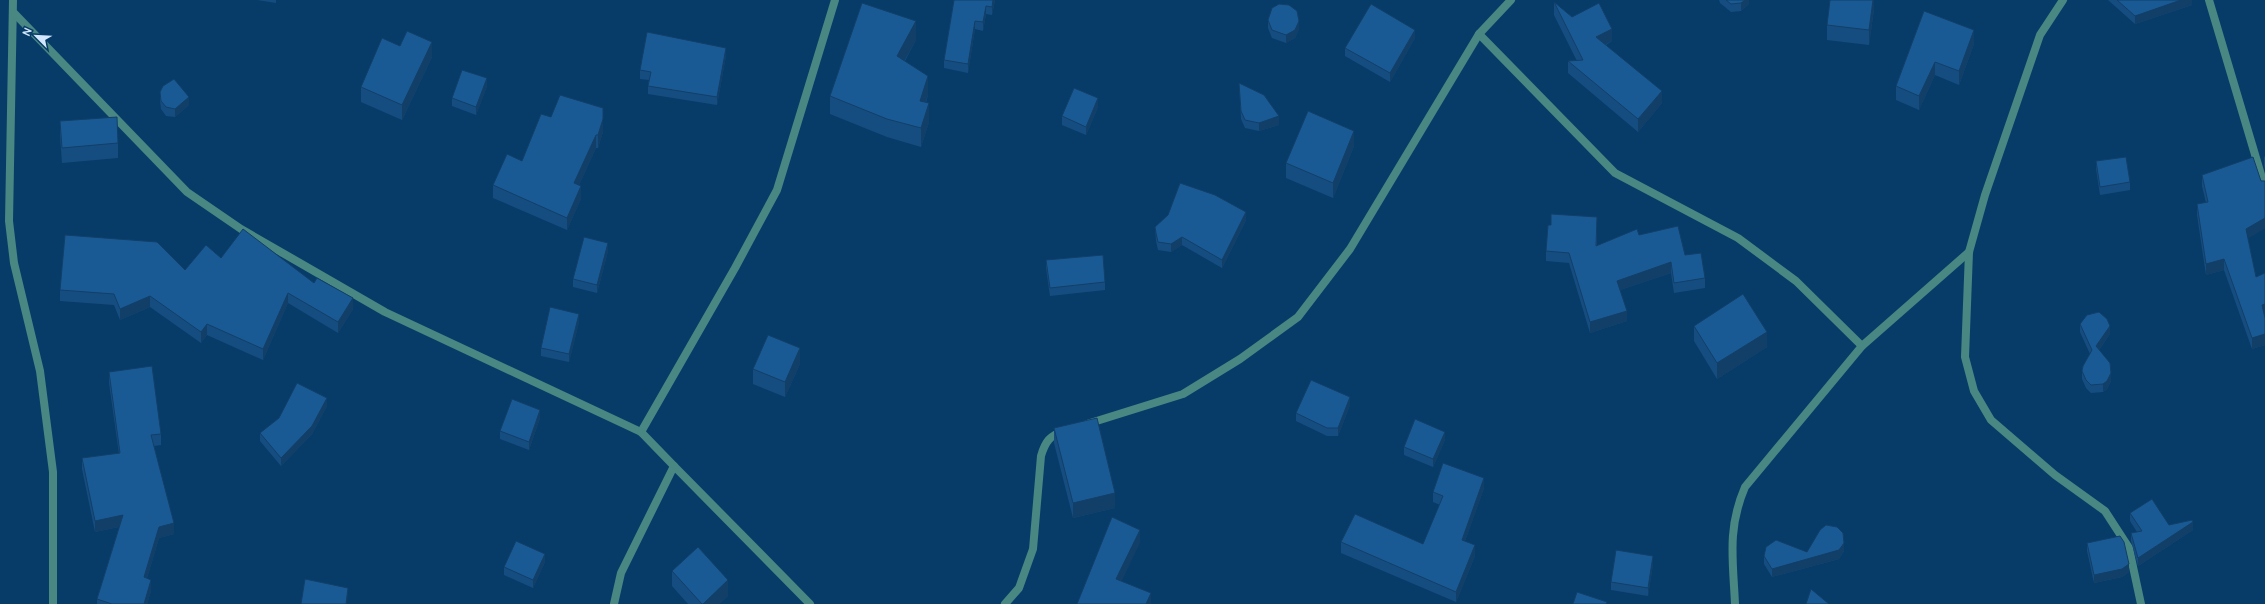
<svg xmlns="http://www.w3.org/2000/svg" width="2265" height="604" font-family="Cabin,sans-serif">
  <rect width="100%" height="100%" fill="#073c69"/>
  <g fill="none" stroke-linecap="round" stroke-linejoin="round">
    <g stroke="#498783" stroke-width="8">
      <path d="M13,0L9,221L14,263L40,371L53,472V604"/>
      <path d="M1511,0L1479,34L1615,173L1738,238L1796,281L1862,346"/>
      <path d="M2063,0L2040,35L1985,195L1969,252L1965,357L1974,391L1991,420L2055,475L2105,511L2129,548L2141,604"/>
      <path d="M2209,0L2265,188"/>
      <path d="M14,13L187,192L241,229L385,312L641,432"/>
      <path d="M1087,424L1183,394L1240,359L1298,317L1350,249L1479,34"/>
      <path d="M674,466L810,604"/>
      <path d="M614,604L621,573L674,466L641,432L735,268L777,190L835,0"/>
      <path d="M1005,604L1019,588L1033,549L1041,456C1045,442 1050,435 1064,431"/>
      <path d="M1735,604C1733,560 1727,529 1745,487L1862,346L1969,252"/>
    </g>
  </g>
  <g fill="#164d80">
    <path d="M257,0H276V3Z"/>
    <path d="M954,0H995L992,15L986,14L983,31L975,29L968,73L944,68V60Z"/>
    <path d="M1719,0H1749V4L1741,11L1731,12L1720,3Z"/>
    <path d="M1874,0V9L1869,45L1827,40V25Z"/>
    <path d="M2108,0H2192V5L2135,24Z"/>
    <path d="M1554,2L1572,17L1612,41L1606,45L1662,103L1638,132L1568,73V61H1577L1554,15Z"/>
    <path d="M1924,11L1974,44L1959,85L1935,75L1919,110L1896,100V86Z"/>
    <path d="M1268,20L1299,29L1295,38L1286,43L1272,38L1268,28Z"/>
    <path d="M1415,38L1390,82L1345,56V48Z"/>
    <path d="M916,40L905,61L928,95L926,103L929,122L921,147L887,137L830,114V96Z"/>
    <path d="M400,46L432,57L402,120L361,102V87Z"/>
    <path d="M726,56L717,105L648,94V86L649,80L640,79V70Z"/>
    <path d="M1239,83L1279,125L1259,131L1245,128L1241,119Z"/>
    <path d="M487,86L476,115L452,106V98Z"/>
    <path d="M160,92L189,105L175,117L166,116L161,109L160,101Z"/>
    <path d="M1098,107L1086,135L1062,125V116Z"/>
    <path d="M551,117L603,132L598,148H596L579,185L581,199L567,230L493,198V185L522,161Z"/>
    <path d="M60,121L118,143V158L62,163L60,136Z"/>
    <path d="M1354,146L1333,198L1286,178V163Z"/>
    <path d="M2264,156L2265,157V169L2264,166Z"/>
    <path d="M2096,161L2130,182V190L2100,195L2096,169Z"/>
    <path d="M2202,175L2265,181V228L2248,238L2256,277L2265,273V314L2264,315L2265,318V345L2252,349L2224,270L2206,275L2197,215V204L2206,203L2202,186Z"/>
    <path d="M1246,220L1222,268L1182,245L1171,252L1158,250L1156,241L1155,227Z"/>
    <path d="M1597,227V246L1639,235L1685,255L1705,278V288L1674,293L1671,273L1620,290L1627,321L1590,333L1569,263L1546,261V251Z"/>
    <path d="M608,251L597,293L573,287V279Z"/>
    <path d="M1046,260L1105,282V290L1050,296L1046,268Z"/>
    <path d="M185,270L314,283L353,309L338,333L288,303L263,360L207,335L201,343L150,307L120,320L114,305L60,301V290Z"/>
    <path d="M579,322L569,362L541,356V348Z"/>
    <path d="M2080,324L2110,334L2099,350L2111,381L2107,389L2103,392L2091,393L2086,388L2082,379V371L2090,354L2080,332Z"/>
    <path d="M1694,326L1767,347L1717,379L1694,341Z"/>
    <path d="M800,364L785,397L753,384V369Z"/>
    <path d="M109,372L161,434V445L154,446L174,534L159,538L147,578L151,591L147,604H97V599L119,527L95,532L82,469V458L119,454L109,383Z"/>
    <path d="M1350,405L1338,436H1327L1296,421V413Z"/>
    <path d="M327,406L312,434L281,466L260,441V433Z"/>
    <path d="M540,418L529,450L500,439V431Z"/>
    <path d="M1054,428L1115,508L1073,518L1054,443Z"/>
    <path d="M1445,440L1433,467L1404,455V447Z"/>
    <path d="M1484,488L1465,541L1475,556L1456,602L1341,553V542L1423,544L1440,505L1433,502V492Z"/>
    <path d="M2130,513L2169,525L2193,530L2138,566L2131,541V533L2137,532L2130,521Z"/>
    <path d="M2087,543L2129,572L2122,577L2094,583L2087,551Z"/>
    <path d="M1844,551L1839,559L1772,577L1764,564V556L1807,552Z"/>
    <path d="M545,562L533,588L504,575V567Z"/>
    <path d="M1653,564L1648,596L1611,590V582Z"/>
    <path d="M672,571L728,596L719,604H688L672,586Z"/>
  </g>
  <g fill="#123f68">
    <path d="M993,0H995L992,15V7Z"/>
    <path d="M1745,0H1749V4L1741,11V3Z"/>
    <path d="M1873,0H1874V9L1869,45V30Z"/>
    <path d="M2181,0H2192V5L2135,24V16Z"/>
    <path d="M986,6V14L983,31V22Z"/>
    <path d="M916,21V40L897,74V56Z"/>
    <path d="M975,21V29L968,73V64Z"/>
    <path d="M1299,21V29L1295,38L1286,43V35Z"/>
    <path d="M1612,29V41L1596,49V37Z"/>
    <path d="M1415,30V38L1390,82V73Z"/>
    <path d="M1974,30V44L1959,85V71Z"/>
    <path d="M432,42V57L402,120V105Z"/>
    <path d="M726,48V56L717,105V97Z"/>
    <path d="M1935,62V75L1919,110V96Z"/>
    <path d="M928,76V95L920,119V101Z"/>
    <path d="M487,78V86L476,115V107Z"/>
    <path d="M1662,91V103L1638,132V119Z"/>
    <path d="M189,97V105L175,117V109Z"/>
    <path d="M1098,98V107L1086,135V127Z"/>
    <path d="M929,103V122L921,147V128Z"/>
    <path d="M1279,116V125L1259,131V123Z"/>
    <path d="M603,119V132L598,148V135Z"/>
    <path d="M1354,131V146L1333,198V183Z"/>
    <path d="M596,135V148L574,196V183Z"/>
    <path d="M581,186V199L567,230V218Z"/>
    <path d="M1246,212V220L1222,268V260Z"/>
    <path d="M2265,218V228L2246,240V229Z"/>
    <path d="M1182,237V245L1171,252V244Z"/>
    <path d="M608,243V251L597,293V285Z"/>
    <path d="M2224,259V270L2206,275V264Z"/>
    <path d="M1671,262V273L1617,291V281Z"/>
    <path d="M288,293V303L263,360V349Z"/>
    <path d="M150,296V307L120,320V309Z"/>
    <path d="M353,298V309L338,333V322Z"/>
    <path d="M2265,304V314L2262,315V305Z"/>
    <path d="M1627,311V321L1590,333V322Z"/>
    <path d="M579,314V322L569,362V354Z"/>
    <path d="M207,324V335L201,343V332Z"/>
    <path d="M2110,326V334L2096,354V346Z"/>
    <path d="M1767,332V347L1717,379V363Z"/>
    <path d="M2265,334V345L2252,349V338Z"/>
    <path d="M800,348V364L785,397V382Z"/>
    <path d="M2111,373V381L2107,389L2103,392V384Z"/>
    <path d="M1350,397V405L1338,436V428Z"/>
    <path d="M327,398V406L312,434L281,466V458Z"/>
    <path d="M540,410V418L529,450V442Z"/>
    <path d="M1445,432V440L1433,467V459Z"/>
    <path d="M1484,478V488L1462,550V540Z"/>
    <path d="M1115,493V508L1073,518V503Z"/>
    <path d="M123,515V526L95,532V521Z"/>
    <path d="M2193,522V530L2138,566V558Z"/>
    <path d="M174,523V534L159,538L144,588V577L159,527Z"/>
    <path d="M1140,530V543L1116,593V579Z"/>
    <path d="M1844,543V551L1839,559L1772,577V569Z"/>
    <path d="M1475,545V556L1456,602V592Z"/>
    <path d="M545,554V562L533,588V580Z"/>
    <path d="M1653,556V564L1648,596V588Z"/>
    <path d="M2129,564V572L2122,577L2094,583V575Z"/>
    <path d="M151,580V591L147,604H144Z"/>
    <path d="M728,580V596L719,604H703Z"/>
    <path d="M348,588V596L347,604H346Z"/>
    <path d="M1151,593V604H1146Z"/>
  </g>
  <g fill="#195a95" stroke="#123f68">
    <path d="M954,0H993L992,7L986,6L983,22L975,21L968,64L944,60Z"/>
    <path d="M1726,0H1745L1741,3L1731,4Z"/>
    <path d="M1830,0H1873L1869,30L1827,25Z"/>
    <path d="M2117,0H2181L2135,16Z"/>
    <path d="M1554,2L1572,17L1599,3L1612,29L1596,37L1662,91L1638,119L1568,61L1583,60Z"/>
    <path d="M862,3L916,21L897,56L928,76L920,101L929,103L921,128L887,119L830,96Z"/>
    <path d="M1279,4L1289,5L1297,11L1299,21L1295,30L1286,35L1272,30L1268,20L1272,8Z"/>
    <path d="M1371,4L1415,30L1390,73L1345,48Z"/>
    <path d="M1924,11L1974,30L1959,71L1935,62L1919,96L1896,86Z"/>
    <path d="M407,31L432,42L402,105L361,87L382,38L400,46Z"/>
    <path d="M647,32L726,48L717,97L648,86L651,72L640,70Z"/>
    <path d="M462,70L487,78L476,107L452,98Z"/>
    <path d="M174,79L189,97L175,109L166,107L161,101L160,92L163,86Z"/>
    <path d="M1239,83L1264,95L1279,116L1259,123L1245,120L1241,111Z"/>
    <path d="M1074,88L1098,98L1086,127L1062,116Z"/>
    <path d="M560,95L603,108V119L598,135H596L574,183L581,186L567,218L493,185L507,154L522,161L541,114L551,117Z"/>
    <path d="M1308,111L1354,131L1333,183L1286,163Z"/>
    <path d="M117,117L118,143L62,148L60,121Z"/>
    <path d="M2126,157L2130,182L2100,187L2096,161Z"/>
    <path d="M2253,157L2261,181H2265V218L2246,229L2256,277L2265,273V304L2262,305L2265,318V334L2252,338L2224,259L2206,264L2197,204L2208,202L2202,175Z"/>
    <path d="M1180,183L1215,195L1246,212L1222,260L1182,237L1171,244L1158,242L1156,233L1155,227L1168,215Z"/>
    <path d="M1551,214L1597,217L1596,246L1637,229L1639,235L1678,226L1685,255L1701,253L1705,278L1674,283L1671,262L1617,281L1627,311L1590,322L1569,253L1546,251L1548,225H1551Z"/>
    <path d="M243,229L314,283L317,278L353,298L338,322L288,293L263,349L207,324L201,332L150,296L120,309L114,294L60,290L65,235L157,242L185,270L206,245L221,258Z"/>
    <path d="M584,237L608,243L597,285L573,279Z"/>
    <path d="M1103,255L1105,282L1050,288L1046,260Z"/>
    <path d="M1743,294L1767,332L1717,363L1694,326Z"/>
    <path d="M550,307L579,314L569,354L541,348Z"/>
    <path d="M2099,312L2107,319L2110,326L2096,346L2110,363L2111,373L2107,381L2103,384L2091,385L2086,380L2082,371L2083,366L2092,350L2080,324L2087,315Z"/>
    <path d="M768,335L800,348L785,382L753,369Z"/>
    <path d="M152,366L161,434L151,435L174,523L159,527L144,577L151,580L144,604H112L97,599L123,515L95,521L82,458L120,453L109,372Z"/>
    <path d="M1311,380L1350,397L1338,428H1327L1296,413Z"/>
    <path d="M297,383L327,398L312,426L281,458L260,433L279,418Z"/>
    <path d="M512,399L540,410L529,442L500,431Z"/>
    <path d="M1097,418L1115,493L1073,503L1054,428Z"/>
    <path d="M1415,419L1445,432L1433,459L1404,447Z"/>
    <path d="M1443,463L1484,478L1462,540L1475,545L1456,592L1341,542L1355,514L1423,544L1443,496L1433,492Z"/>
    <path d="M2152,499L2169,525L2192,520L2193,522L2138,558L2131,533L2142,531L2130,513Z"/>
    <path d="M1112,517L1140,530L1116,579L1151,593L1146,604H1077Z"/>
    <path d="M1826,525L1837,527L1843,533L1844,543L1839,550L1772,569L1764,556L1766,547L1776,540L1807,552L1820,530Z"/>
    <path d="M2120,536L2124,542L2129,564L2122,569L2094,575L2087,543Z"/>
    <path d="M516,541L545,554L533,580L504,567Z"/>
    <path d="M698,547L728,580L703,604H702L672,571Z"/>
    <path d="M1616,550L1653,556L1648,588L1611,582Z"/>
    <path d="M305,579L348,588L346,604H301Z"/>
    <path d="M1811,589L1829,604H1806Z"/>
    <path d="M1577,592L1607,602L1606,604H1573Z"/>
  </g>
  <g transform="translate(36 36) rotate(294)" stroke="#073c69" stroke-width="3" paint-order="stroke">
  <path d="M0-3L7 15L0 10L-7 15Z" fill="#d2e7fd"/>
  <text y="-6" font-size="11" font-weight="bold" text-anchor="middle" fill="#d2e7fd">N</text>
  </g>
</svg>
